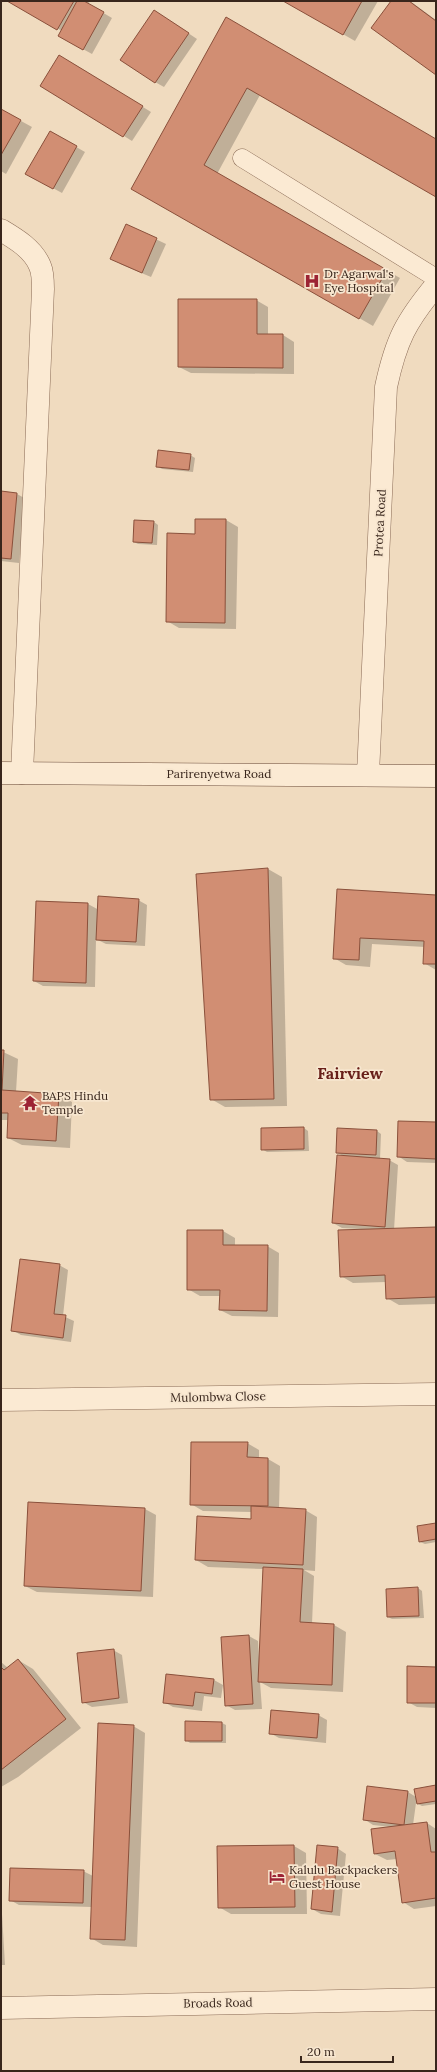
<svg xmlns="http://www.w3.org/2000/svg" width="437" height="2072" font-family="Lora,serif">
  <rect width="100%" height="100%" fill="#f0dbbf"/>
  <g fill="#0003">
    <path d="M9,1H90L88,4L112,18L92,54L59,36L62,31Z"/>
    <path d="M285,1H378L355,41Z"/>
    <path d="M392,1H410L436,20V74Z"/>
    <path d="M155,11L197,39L164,87L155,82Z"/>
    <path d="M226,18L436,140V196L260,95L217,174L400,278L373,326L133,188Z"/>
    <path d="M69,61L151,112L132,141L124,136Z"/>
    <path d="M1,110L32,127L6,174L1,171Z"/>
    <path d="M50,132L85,152L62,193L27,174Z"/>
    <path d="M126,225L166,244L151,277L120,264Z"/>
    <path d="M256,300L268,307V335H283L294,342V374L191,373L179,367Z"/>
    <path d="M190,455L195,458L193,472L162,469L157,466Z"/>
    <path d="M1,492L17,494L26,499L19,563L1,561Z"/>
    <path d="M196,520H226L238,527L236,629L179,628L167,621L196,535Z"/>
    <path d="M154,522L158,525L157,545L138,544L134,542Z"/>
    <path d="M268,869L282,877L287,1106L225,1107L211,1099L197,875Z"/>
    <path d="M338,890L436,896V970L424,963L425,947L372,944L370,967L346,965L334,958Z"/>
    <path d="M138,900L147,905L145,946L106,944L96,939L95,987L43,986L34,981L37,902L88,904L99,910Z"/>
    <path d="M1,1051L18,1059L16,1092L58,1095L72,1102L70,1148L22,1145L8,1138L9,1120H1Z"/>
    <path d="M436,1123V1163L407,1162L398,1156Z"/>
    <path d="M304,1128L308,1131L309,1151L267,1152L262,1149Z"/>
    <path d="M377,1131L381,1134L380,1159L389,1160L398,1165L394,1230L436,1228V1304L399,1305L387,1298L386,1282L353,1283L341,1276L361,1229L342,1228L333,1223L344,1156L337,1153Z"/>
    <path d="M223,1231L235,1238V1246H267L279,1253L278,1317L232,1316L220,1310V1296H200L188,1289Z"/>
    <path d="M59,1265L68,1270L63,1316L74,1321L71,1342L21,1335L12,1330Z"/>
    <path d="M247,1443L259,1450V1459H268L280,1466L279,1509L305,1510L317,1517L315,1571L304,1570L314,1576L312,1624L334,1625L346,1632L343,1692L271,1688L260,1682L262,1709L235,1710L226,1705L249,1636L258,1641L259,1658H260L264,1569L208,1567L196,1560L252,1520V1512L203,1511L191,1504Z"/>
    <path d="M145,1509L156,1515L153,1597L37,1592L25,1586Z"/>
    <path d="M436,1524V1542L425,1544L420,1542Z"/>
    <path d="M418,1588L422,1591L424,1618L392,1619L388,1617Z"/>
    <path d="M113,1650L122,1655L128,1703L92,1707L83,1702Z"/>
    <path d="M18,1660L33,1669L81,1728L18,1777L1,1787V1662L8,1668Z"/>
    <path d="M436,1668V1708L417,1707L408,1702Z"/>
    <path d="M214,1680L223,1685L221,1698L204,1696L202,1711L173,1707L164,1702Z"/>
    <path d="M318,1715L327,1720L326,1743L279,1738L270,1733Z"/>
    <path d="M222,1723L226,1725V1743H190L186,1740Z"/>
    <path d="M133,1726L145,1733L137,1947L103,1945L91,1938L92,1907L19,1905L10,1900L83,1871L93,1876Z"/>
    <path d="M436,1786V1804L422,1806L416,1803L413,1825L427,1823L436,1829V1906L414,1909L403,1902L397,1859L387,1860L375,1854L391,1827L373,1825L364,1819L368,1787L408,1792L416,1797Z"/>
    <path d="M294,1846L306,1853L307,1914H231L219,1907L218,1847Z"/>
    <path d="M337,1848L346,1854L340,1916L321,1914L312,1909Z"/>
    <path d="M1,1913L2,1914L5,1965H1Z"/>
  </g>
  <g fill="#d18e73" stroke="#8a503b">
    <path d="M7,1H74L57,30Z"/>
    <path d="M77,1H84L104,12L83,50L58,36Z"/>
    <path d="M283,1H362L343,35Z"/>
    <path d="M391,1H409L436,21V75L371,28Z"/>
    <path d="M154,10L189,33L155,83L120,60Z"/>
    <path d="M226,17L436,139V197L247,88L204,165L387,270L359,319L131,189Z"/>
    <path d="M59,55L143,106L123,137L40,86Z"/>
    <path d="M1,109L21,120L1,155Z"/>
    <path d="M50,131L77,146L53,189L25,174Z"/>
    <path d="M126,224L157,238L142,273L110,259Z"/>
    <path d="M178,299H257V334H283V368L178,367Z"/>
    <path d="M158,450L191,454L189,470L156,467Z"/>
    <path d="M1,491L17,493L11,559L1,558Z"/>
    <path d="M195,519H226L225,623L166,622L167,533L195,534Z"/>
    <path d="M134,520L154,521L152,543L133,542Z"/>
    <path d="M268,868L274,1099L210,1100L196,874Z"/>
    <path d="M337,889L436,895V964H423L424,941L360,938L359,960L333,959Z"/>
    <path d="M98,896L139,899L136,942L96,940Z"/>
    <path d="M36,901L88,903L86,983L33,981Z"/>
    <path d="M1,1050H4L2,1090L59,1094L56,1141L7,1138L8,1113H1Z"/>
    <path d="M398,1121L436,1122V1159L397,1157Z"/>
    <path d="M304,1127V1149L261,1150V1128Z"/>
    <path d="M337,1128L377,1130L376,1155L336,1153Z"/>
    <path d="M337,1155L390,1159L385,1227L332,1223Z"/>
    <path d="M436,1227V1297L386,1299L385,1275L340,1277L338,1230Z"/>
    <path d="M187,1230H223V1245H268L267,1311L219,1310L220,1290H187Z"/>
    <path d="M20,1259L60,1264L54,1314L66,1315L63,1338L11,1331Z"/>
    <path d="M191,1442H248L247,1457L268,1458V1506L190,1505Z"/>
    <path d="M28,1502L145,1508L141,1591L24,1586Z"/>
    <path d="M251,1506L306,1509L303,1565L195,1560L197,1516L251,1519Z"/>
    <path d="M436,1523V1539L419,1542L417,1526Z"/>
    <path d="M263,1567L303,1569L300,1622L334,1624L332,1685L258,1682Z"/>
    <path d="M418,1587L419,1616L387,1617L386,1589Z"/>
    <path d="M249,1635L253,1704L225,1706L221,1637Z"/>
    <path d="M114,1649L119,1698L82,1703L77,1653Z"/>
    <path d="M18,1659L66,1719L1,1770V1667L4,1670Z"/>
    <path d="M407,1666L436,1667V1703H407Z"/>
    <path d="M166,1674L214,1679L212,1694L195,1692L193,1706L163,1703Z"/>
    <path d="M271,1710L319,1714L317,1738L269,1734Z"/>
    <path d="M185,1721L222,1722V1741H185Z"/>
    <path d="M98,1723L134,1725L125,1940L90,1939Z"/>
    <path d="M436,1785V1801L417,1804L414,1789Z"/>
    <path d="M367,1786L408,1791L404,1825L363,1820Z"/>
    <path d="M427,1822L431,1852H436V1898L402,1903L395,1851L374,1854L371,1829Z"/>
    <path d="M294,1845L295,1907L218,1908L217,1846Z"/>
    <path d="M317,1845L338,1847L332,1912L311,1909Z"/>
    <path d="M10,1868L84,1870L83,1903L9,1901Z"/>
  </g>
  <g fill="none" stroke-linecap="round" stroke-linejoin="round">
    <defs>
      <path id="lane" d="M242,158L436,278"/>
      <g id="street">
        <path d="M1,230C16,239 33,249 40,266C43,273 43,282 43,289L22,773"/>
        <path d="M368,774L386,387C396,340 406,321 436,285"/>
        <path d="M1,1400L436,1394"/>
        <path d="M1,2008L436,1999"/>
      </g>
      <path id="secondary" d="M1,773L436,776"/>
    </defs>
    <use href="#lane" stroke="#8a6b56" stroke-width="19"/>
    <use href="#street" stroke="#8a6b56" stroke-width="23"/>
    <use href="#secondary" stroke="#6c4c3a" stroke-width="23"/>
    <use href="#lane" stroke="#fbead3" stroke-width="18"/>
    <use href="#street" stroke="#fbead3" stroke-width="22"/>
    <use href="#secondary" stroke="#fbead3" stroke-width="22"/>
  </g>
  <defs>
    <symbol id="hospital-bare" viewBox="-9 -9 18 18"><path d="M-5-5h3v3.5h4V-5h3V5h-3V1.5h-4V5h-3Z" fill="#9c2334" stroke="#f7e6cf" stroke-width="2.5" paint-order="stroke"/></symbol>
    <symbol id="temple-bare" viewBox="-9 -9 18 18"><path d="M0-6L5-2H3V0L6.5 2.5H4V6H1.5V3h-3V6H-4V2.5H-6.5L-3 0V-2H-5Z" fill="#9c2334" stroke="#f7e6cf" stroke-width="2.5" paint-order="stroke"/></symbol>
    <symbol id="hotel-bare" viewBox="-9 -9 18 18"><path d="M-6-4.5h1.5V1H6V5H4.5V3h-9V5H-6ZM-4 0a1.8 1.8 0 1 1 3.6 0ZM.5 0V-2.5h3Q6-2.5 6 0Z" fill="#9c2334" stroke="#f7e6cf" stroke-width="2.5" paint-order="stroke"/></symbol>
  </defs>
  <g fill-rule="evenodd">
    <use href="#hospital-bare" x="301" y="270" width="22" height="22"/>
    <use href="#temple-bare" x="19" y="1092" width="22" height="22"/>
    <use href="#hotel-bare" x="266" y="1866" width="22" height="22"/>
  </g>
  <g text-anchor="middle" stroke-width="3.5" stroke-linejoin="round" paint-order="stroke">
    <g font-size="12" fill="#39261c" stroke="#f7e6cf" text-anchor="start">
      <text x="324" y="278">Dr Agarwal's<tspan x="324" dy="14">Eye Hospital</tspan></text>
      <text x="42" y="1100">BAPS Hindu<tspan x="42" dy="14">Temple</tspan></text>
      <text x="289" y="1874">Kalulu Backpackers<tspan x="289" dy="14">Guest House</tspan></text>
    </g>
    <g font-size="12" fill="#39261c" stroke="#f7e6cf">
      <text transform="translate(380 523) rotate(-87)" y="4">Protea Road</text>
      <text x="219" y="778">Parirenyetwa Road</text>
      <text transform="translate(218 1397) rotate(-1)" y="4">Mulombwa Close</text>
      <text transform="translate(218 2003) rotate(-1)" y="4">Broads Road</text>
    </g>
    <g font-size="16" font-weight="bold" fill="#681f19" stroke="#f7e6cf">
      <text x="350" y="1079">Fairview</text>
    </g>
  </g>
  <rect width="437" height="2072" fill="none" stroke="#39261c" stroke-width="4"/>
  <path d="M301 2056v6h92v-6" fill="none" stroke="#39261c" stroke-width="2"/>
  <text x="307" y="2056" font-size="12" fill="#39261c" stroke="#f7e6cf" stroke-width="3" paint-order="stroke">20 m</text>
</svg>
